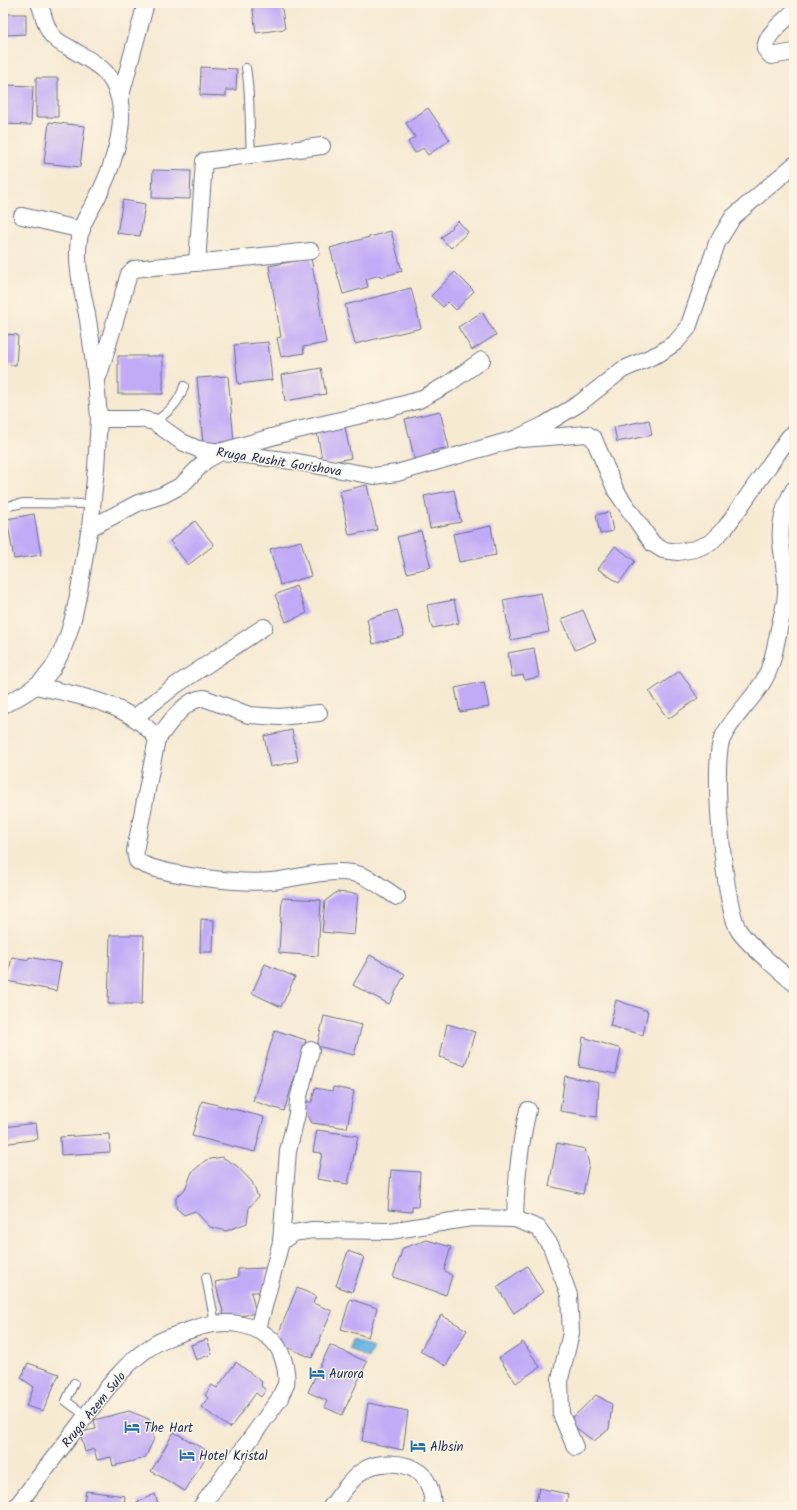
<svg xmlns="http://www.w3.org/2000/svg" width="797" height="1510" font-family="Kalam,sans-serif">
  <rect width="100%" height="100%" fill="#fcf5e5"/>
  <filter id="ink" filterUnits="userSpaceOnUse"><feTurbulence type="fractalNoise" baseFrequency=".025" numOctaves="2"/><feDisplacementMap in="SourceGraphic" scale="8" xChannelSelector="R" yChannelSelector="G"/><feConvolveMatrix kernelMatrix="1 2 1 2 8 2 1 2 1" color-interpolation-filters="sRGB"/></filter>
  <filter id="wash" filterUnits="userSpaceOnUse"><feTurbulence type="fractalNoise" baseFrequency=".012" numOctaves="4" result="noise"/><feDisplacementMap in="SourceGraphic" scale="16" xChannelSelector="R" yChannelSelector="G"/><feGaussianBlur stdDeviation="0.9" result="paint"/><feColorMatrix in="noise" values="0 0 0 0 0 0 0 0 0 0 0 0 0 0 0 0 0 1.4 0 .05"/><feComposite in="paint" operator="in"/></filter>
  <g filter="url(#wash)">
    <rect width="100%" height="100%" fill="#f7ead3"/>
    <path fill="#6bb5e3" stroke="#4372a0" d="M353,1340L373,1348L368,1358L349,1349Z"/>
    <g id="blocks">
      <g fill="#c1abf7">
        <path d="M252,3H281L285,29L256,33Z"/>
        <path d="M6,14H26V34L7,35Z"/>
        <path d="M201,67L237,69L236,90H226V96L200,95Z"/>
        <rect x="36" y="78" width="22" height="39"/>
        <path d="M6,85L33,86L31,125L5,124Z"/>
        <path d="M428,108L450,140L428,155L423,148L415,153L408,142L415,137L406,123Z"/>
        <path d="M49,122L85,126L80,167L44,163Z"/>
        <path d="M153,170L191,171L190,199L152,198Z"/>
        <path d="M123,200L145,204L140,236L117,233Z"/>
        <path d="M458,221L468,232L451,248L441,238Z"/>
        <path d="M391,231L402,271L381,277L380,275L366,279L368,287L343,294L330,248Z"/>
        <path d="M311,258L326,343L303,347L304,353L281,357L277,338L281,337L269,266Z"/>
        <path d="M455,272L474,291L456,310L448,302L443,307L431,296Z"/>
        <path d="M411,288L421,328L355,344L345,305Z"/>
        <path d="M482,312L496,335L472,350L458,327Z"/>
        <path d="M3,334L18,335L16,365L3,364Z"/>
        <path d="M268,342L272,380L238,384L234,345Z"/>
        <rect x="118" y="356" width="45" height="38"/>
        <path d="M321,368L326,394L285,401L281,375Z"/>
        <path d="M228,376L234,441L203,444L197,378Z"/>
        <path d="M440,411L449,447L432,451L433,457L415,461L405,419Z"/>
        <path d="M649,420L652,435L617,442L614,427Z"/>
        <path d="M345,427L351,458L323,464L317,432Z"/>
        <path d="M367,485L377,530L349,535L340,491Z"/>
        <path d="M454,490L461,522L430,528L424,496Z"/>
        <path d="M609,512L613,531L600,534L596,515Z"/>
        <path d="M34,514L41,555L14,559L7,519Z"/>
        <path d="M195,521L214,545L188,565L170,541Z"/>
        <path d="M491,526L496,555L459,562L453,534Z"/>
        <path d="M421,531L431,567L407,573L397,537Z"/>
        <path d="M301,541L311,576L280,585L270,549Z"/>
        <path d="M615,546L635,561L619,583L598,569Z"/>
        <path d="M296,586L307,613L286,622L275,595Z"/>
        <path d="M541,593L549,632L511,640L503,600Z"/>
        <path d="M454,600L459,623L432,628L427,605Z"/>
        <path d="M397,610L404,636L373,644L367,619Z"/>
        <path d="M583,610L596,641L575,650L562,619Z"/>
        <path d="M534,648L539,677L525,680L523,675L512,677L508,653Z"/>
        <path d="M680,671L698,698L668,719L649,692Z"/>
        <path d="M484,682L489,707L460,712L455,688Z"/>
        <path d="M292,730L298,761L270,767L264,736Z"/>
        <path d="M337,892L358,894L354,935L322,932L325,901Z"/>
        <path d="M282,898L321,900L318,956L279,953Z"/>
        <path d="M201,919L214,920L213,952H200Z"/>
        <path d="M110,935H144L142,1004H108Z"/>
        <path d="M370,955L405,974L389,1004L353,985Z"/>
        <path d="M12,957L29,960V957L61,963L56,991L7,981Z"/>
        <path d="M265,964L295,977L281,1007L252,993Z"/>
        <path d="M616,1000L648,1011L643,1035L610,1026Z"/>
        <path d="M324,1016L362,1025L354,1055L317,1046Z"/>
        <path d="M447,1024L475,1032L465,1066L440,1057Z"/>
        <path d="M275,1030L306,1040L284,1111L253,1101Z"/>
        <path d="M583,1037L621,1049L616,1074L579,1067Z"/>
        <path d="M565,1076L599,1083L597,1117L560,1111Z"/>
        <path d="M333,1087L354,1091L347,1128L312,1123L304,1108V1102H312L315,1088L332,1091Z"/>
        <path d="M202,1101L264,1117L255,1152L192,1136Z"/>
        <path d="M36,1123L38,1139L3,1144V1127Z"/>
        <path d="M317,1130L358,1136L348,1184L317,1179L322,1153L313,1152Z"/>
        <path d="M109,1134L110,1152L61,1155L60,1137Z"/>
        <path d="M557,1143L585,1149L589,1164L583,1194L549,1186Z"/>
        <path d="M222,1157L237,1166L252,1182L258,1197L249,1208L247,1223L226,1231L210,1227L195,1211L184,1215L176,1208V1198L185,1189L192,1172L206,1160Z"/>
        <path d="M391,1170L420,1172L418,1207H412V1212L388,1210Z"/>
        <path d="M427,1240L451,1247L444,1270L452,1276L446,1295L393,1277L403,1248Z"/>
        <path d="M348,1251L364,1257L352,1292L336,1286Z"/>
        <path d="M527,1266L543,1292L514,1313L497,1287Z"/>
        <path d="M266,1268L264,1292H251L256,1313L225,1319L215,1282L238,1277V1269Z"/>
        <path d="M297,1288L316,1296L313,1303L332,1311L312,1358L275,1342Z"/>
        <path d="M350,1299L377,1308L368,1337L341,1329Z"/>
        <path d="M441,1315L467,1330L446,1366L420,1351Z"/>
        <path d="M207,1339L212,1354L196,1360L191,1345Z"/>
        <path d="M523,1342L540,1367L516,1383L499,1358Z"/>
        <path d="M330,1345L367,1362L342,1415L324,1407L327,1401L308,1392Z"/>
        <path d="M236,1362L262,1382L261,1386L266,1390L261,1397L256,1393L230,1428L201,1407L208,1398L205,1395L212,1385L217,1388Z"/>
        <path d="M28,1363L59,1374L43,1411L26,1406L34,1387L21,1378Z"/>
        <path d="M596,1395L612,1404L609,1429L594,1441L568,1422Z"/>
        <path d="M368,1403L408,1411L403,1450L362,1441Z"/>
        <path d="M129,1411L149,1419L154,1439L145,1458L113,1466L111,1457L97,1460L94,1449L85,1452L80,1432L96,1429L94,1420Z"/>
        <path d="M174,1432L209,1452L185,1491L151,1471Z"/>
        <path d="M539,1488L568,1494L566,1507H535Z"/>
        <path d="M86,1491L125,1496L124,1507H83Z"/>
        <path d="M155,1494L158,1504L169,1507H140L137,1502Z"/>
        <path d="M30,1498L40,1507H25Z"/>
      </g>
    </g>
  </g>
  <g filter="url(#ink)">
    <use href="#blocks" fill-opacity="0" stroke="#687087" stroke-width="1"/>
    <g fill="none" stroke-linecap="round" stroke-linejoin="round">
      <defs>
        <g id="lane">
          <path d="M246,68C251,95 249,127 251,155"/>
          <path d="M154,422C169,412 179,403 184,386"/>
          <path d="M3,507L24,503L92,504"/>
          <path d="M206,1277L215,1323"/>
          <path d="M74,1383L66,1401L86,1416"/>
        </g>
        <g id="street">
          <path d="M39,3C43,12 45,26 51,34C55,40 62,44 68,47C92,62 111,68 119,98C127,128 110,174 96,200C89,213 81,224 79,239C75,266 83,292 88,320C93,352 97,386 99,419H141L154,422L182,442L198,449L292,461L374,476L397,473L515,439L544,425L580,403L622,370L660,353L676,342L688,328L717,243L733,217L794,165"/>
          <path d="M794,11C784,22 766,33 765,49L771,56L794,52"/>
          <path d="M120,99L146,3"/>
          <path d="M22,216L82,230"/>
          <path d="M197,263L204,161L322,146"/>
          <path d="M99,375L129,274L134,269L311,251"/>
          <path d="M522,439L587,434L594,439L616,491L653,544L663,550L678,552L695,549L710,543L726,527L789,437L794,433"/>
          <path d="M794,489C785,503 779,524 781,541C782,558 787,574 786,592C786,606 780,620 778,634C775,648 772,667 764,680C752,701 732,717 722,739C711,765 724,907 739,931C751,948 778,969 794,983"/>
          <path d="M90,528L96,468L99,419"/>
          <path d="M35,686C77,695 130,703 157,739L135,851L137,861C161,876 243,884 272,881C298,878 326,869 352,873C368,875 384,889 397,897"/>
          <path d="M3,705C20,697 41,685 52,669C78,630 80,573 90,528L138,503L163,495L182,485L205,461L223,451L289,432L383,410L419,400L448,384L482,360"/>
          <path d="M134,718L176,685L264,627"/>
          <path d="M157,739C169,725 184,699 204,698L249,715L279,717L319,713"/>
          <path d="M515,1219C516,1182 519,1147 528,1110"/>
          <path d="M281,1242L288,1151L297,1114L298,1100L311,1050"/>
          <path d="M258,1329L281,1242L293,1233L313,1230L390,1231L471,1218L515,1219L538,1228L551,1246L569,1295L571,1333L560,1379L561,1414L575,1447"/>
          <path d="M16,1507C37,1480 58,1452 79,1425C101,1396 123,1363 155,1344C169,1336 187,1331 203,1326C227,1320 253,1323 271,1339C282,1348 288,1371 286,1384C285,1388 281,1393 280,1398L201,1507"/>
          <path d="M331,1507C340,1495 349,1481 361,1472C377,1460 404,1461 420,1473C429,1480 433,1496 433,1507"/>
        </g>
      </defs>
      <use href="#lane" stroke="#687087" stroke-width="10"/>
      <use href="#street" stroke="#687087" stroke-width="18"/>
      <use href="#lane" stroke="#fff" stroke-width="8"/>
      <use href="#street" stroke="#fff" stroke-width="16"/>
    </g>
  </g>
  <defs>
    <symbol id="hotel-bare" viewBox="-9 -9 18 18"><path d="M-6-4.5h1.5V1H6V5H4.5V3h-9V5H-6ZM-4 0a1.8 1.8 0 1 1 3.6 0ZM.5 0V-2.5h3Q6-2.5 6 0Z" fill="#1f6fb2" stroke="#fcf5e5" stroke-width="2.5" paint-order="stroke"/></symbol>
  </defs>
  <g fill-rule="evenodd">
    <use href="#hotel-bare" x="306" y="1362" width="22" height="22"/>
    <use href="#hotel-bare" x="121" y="1416" width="22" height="22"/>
    <use href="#hotel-bare" x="407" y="1435" width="22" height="22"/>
    <use href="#hotel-bare" x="176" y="1444" width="22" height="22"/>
  </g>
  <g text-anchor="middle" stroke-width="3" stroke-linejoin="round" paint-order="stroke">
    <g font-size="13" fill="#1b2f5e" stroke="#fcf5e5">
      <text transform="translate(279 461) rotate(9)" y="5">Rruga Rushit Gorishova</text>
      <text transform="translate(93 1409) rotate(-51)" y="5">Rruga Azem Sulo</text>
    </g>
    <g font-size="13" fill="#1b2f5e" stroke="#fcf5e5" text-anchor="start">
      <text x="329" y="1378">Aurora</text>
      <text x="144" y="1432">The Hart</text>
      <text x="430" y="1451">Albsin</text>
      <text x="199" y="1460">Hotel Kristal</text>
    </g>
  </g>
  <rect width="797" height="1510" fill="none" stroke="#fcf5e5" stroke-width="16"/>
</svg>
